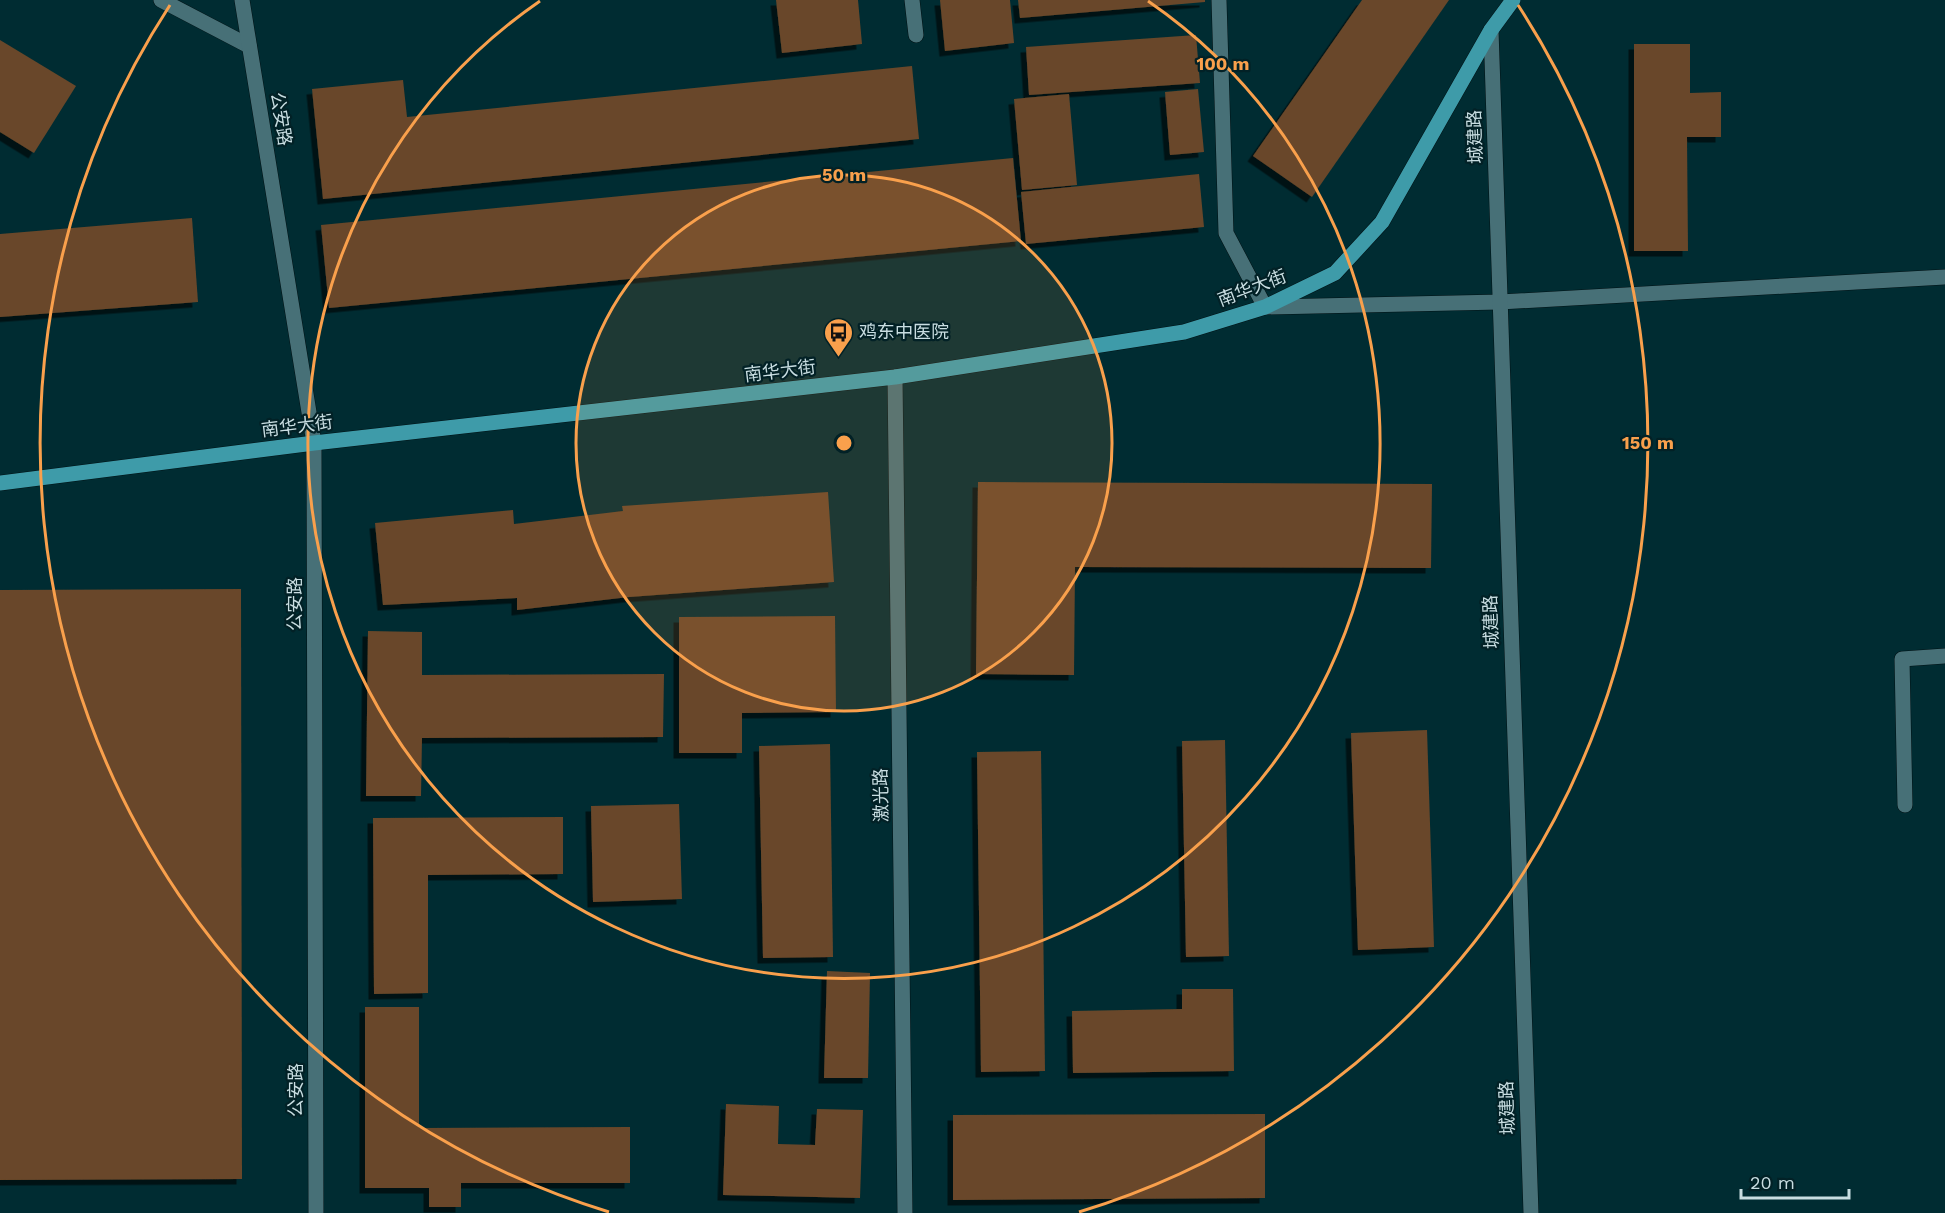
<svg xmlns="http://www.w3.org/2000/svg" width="1945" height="1213" font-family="'Work Sans','Noto Sans SC',sans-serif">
  <defs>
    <filter id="shadow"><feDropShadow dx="-5.5" dy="5.5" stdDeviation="0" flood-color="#0009"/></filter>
  </defs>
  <rect width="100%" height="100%" fill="#002c32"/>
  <g fill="#694729" filter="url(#shadow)">
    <path d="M776,0H858L862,44L782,53Z"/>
    <path d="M940,0H1010L1014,43L945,51Z"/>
    <path d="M1018,0H1205V2L1020,18Z"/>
    <path d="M1362,0H1449L1312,197L1253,156Z"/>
    <path d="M1196,35L1200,83L1029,95L1026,47Z"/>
    <path d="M0,40L76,86L34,153L0,132Z"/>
    <path d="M1634,44H1690V93L1721,92V137H1687L1688,251H1634Z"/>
    <path d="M912,66L919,139L323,199L312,89L403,80L407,117Z"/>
    <path d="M1198,89L1204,152L1170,155L1165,92Z"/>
    <path d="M1069,94L1077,185L1022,190L1014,99Z"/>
    <path d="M1013,158L1021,241L329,308L321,225Z"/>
    <path d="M1199,174L1204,227L1026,244L1021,192Z"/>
    <path d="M192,218L198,302L0,317V234Z"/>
    <path d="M978,482L1432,484L1431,568L1075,567L1074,675L976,674Z"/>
    <path d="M828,492L834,582L629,597L517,610V598L383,605L375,523L513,510L514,524L623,511L622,506Z"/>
    <path d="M241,589L242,1179L0,1180V590Z"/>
    <path d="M835,616L836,712L742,713V753H679V617Z"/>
    <path d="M368,631L422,632V675L664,674L663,737L422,738L421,796H366Z"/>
    <path d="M1427,730L1434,947L1358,950L1351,733Z"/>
    <path d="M1225,740L1229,956L1186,957L1182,741Z"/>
    <path d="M830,744L833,957L763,958L759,746Z"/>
    <path d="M1041,751L1045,1071L981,1072L977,752Z"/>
    <path d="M679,804L682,899L593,902L591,806Z"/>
    <path d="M563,817V874L428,875V993L374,994L373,818Z"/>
    <path d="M827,971L870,973L868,1078H824Z"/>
    <path d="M1182,989H1233L1234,1071L1073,1073L1072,1011L1182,1009Z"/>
    <path d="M365,1007H419V1128L630,1127V1183H461V1207H429V1188H365Z"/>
    <path d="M726,1104L779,1106L778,1144L815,1145L817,1109L863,1110L860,1198L723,1195Z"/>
    <path d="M1265,1114V1198L953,1200V1115Z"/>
  </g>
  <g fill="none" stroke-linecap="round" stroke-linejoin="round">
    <defs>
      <g id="minor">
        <path d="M161,0L249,46"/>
        <path d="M242,0L314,443L316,1213"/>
        <path d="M912,0L916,35"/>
        <path d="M1219,0L1226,233L1265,307L1500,302L1945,277"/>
        <path d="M1491,30L1531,1213"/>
        <path d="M895,377L905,1213"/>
        <path d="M1905,805L1902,659L1945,656"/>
      </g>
      <path id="major" d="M0,483L314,443L895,377L1184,332L1265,307L1335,273L1382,222L1491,30L1513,0"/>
    </defs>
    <use href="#minor" stroke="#001215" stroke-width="16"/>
    <use href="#major" stroke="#001215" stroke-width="16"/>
    <use href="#minor" stroke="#477077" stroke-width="15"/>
    <use href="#major" stroke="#3e9ba9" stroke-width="15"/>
  </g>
  <circle cx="844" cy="443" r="268" fill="#f9a04c" fill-opacity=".12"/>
  <g fill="none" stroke="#f9a04c" stroke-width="3">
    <circle cx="844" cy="443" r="268"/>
    <path d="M1148 1A536 536 0 1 1 540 1"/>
    <path d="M609 1212A804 804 0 0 1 170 5M1518 5A804 804 0 0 1 1079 1212"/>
  </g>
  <defs>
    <symbol id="bus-pin" viewBox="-11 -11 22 30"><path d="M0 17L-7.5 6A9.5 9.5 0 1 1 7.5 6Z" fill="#f9a04c" stroke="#022126"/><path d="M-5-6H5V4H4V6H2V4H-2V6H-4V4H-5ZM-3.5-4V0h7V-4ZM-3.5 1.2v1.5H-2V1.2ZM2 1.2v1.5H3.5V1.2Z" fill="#111"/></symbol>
  </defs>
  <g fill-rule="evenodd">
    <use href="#bus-pin" x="822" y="316" width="33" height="45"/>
  </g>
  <g text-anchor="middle" stroke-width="4.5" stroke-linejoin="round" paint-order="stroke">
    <g font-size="18" fill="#c8dde1" stroke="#022126">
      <text transform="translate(281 119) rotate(81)" y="6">公安路</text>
      <text transform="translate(1475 137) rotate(-92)" y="6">城建路</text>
      <text transform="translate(1252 288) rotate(-21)" y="6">南华大街</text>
      <text transform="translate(780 371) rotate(-7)" y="6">南华大街</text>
      <text transform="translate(297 426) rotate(-7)" y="6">南华大街</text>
      <text transform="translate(295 604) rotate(-90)" y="6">公安路</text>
      <text transform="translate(1491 622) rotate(-92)" y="6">城建路</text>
      <text transform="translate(881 795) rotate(-91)" y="6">激光路</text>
      <text transform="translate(296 1090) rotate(-90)" y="6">公安路</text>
      <text transform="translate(1507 1108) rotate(-92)" y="6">城建路</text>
    </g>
    <g font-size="18" fill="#c8dde1" stroke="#022126" text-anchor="start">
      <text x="859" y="338">鸡东中医院</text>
    </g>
  </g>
  <circle cx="844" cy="443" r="9" fill="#f9a04c" stroke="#022126" stroke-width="3"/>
  <g font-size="18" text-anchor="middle" font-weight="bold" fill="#f9a04c" stroke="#022126" stroke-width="4.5" stroke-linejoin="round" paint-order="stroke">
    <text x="1223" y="70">100 m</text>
    <text x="844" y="181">50 m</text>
    <text x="1648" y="449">150 m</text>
  </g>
  <path d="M1741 1189v9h108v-9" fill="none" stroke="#c8dde1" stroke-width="3"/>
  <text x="1750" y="1189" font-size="18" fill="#c8dde1" stroke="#022126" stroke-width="4.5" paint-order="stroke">20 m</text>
</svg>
